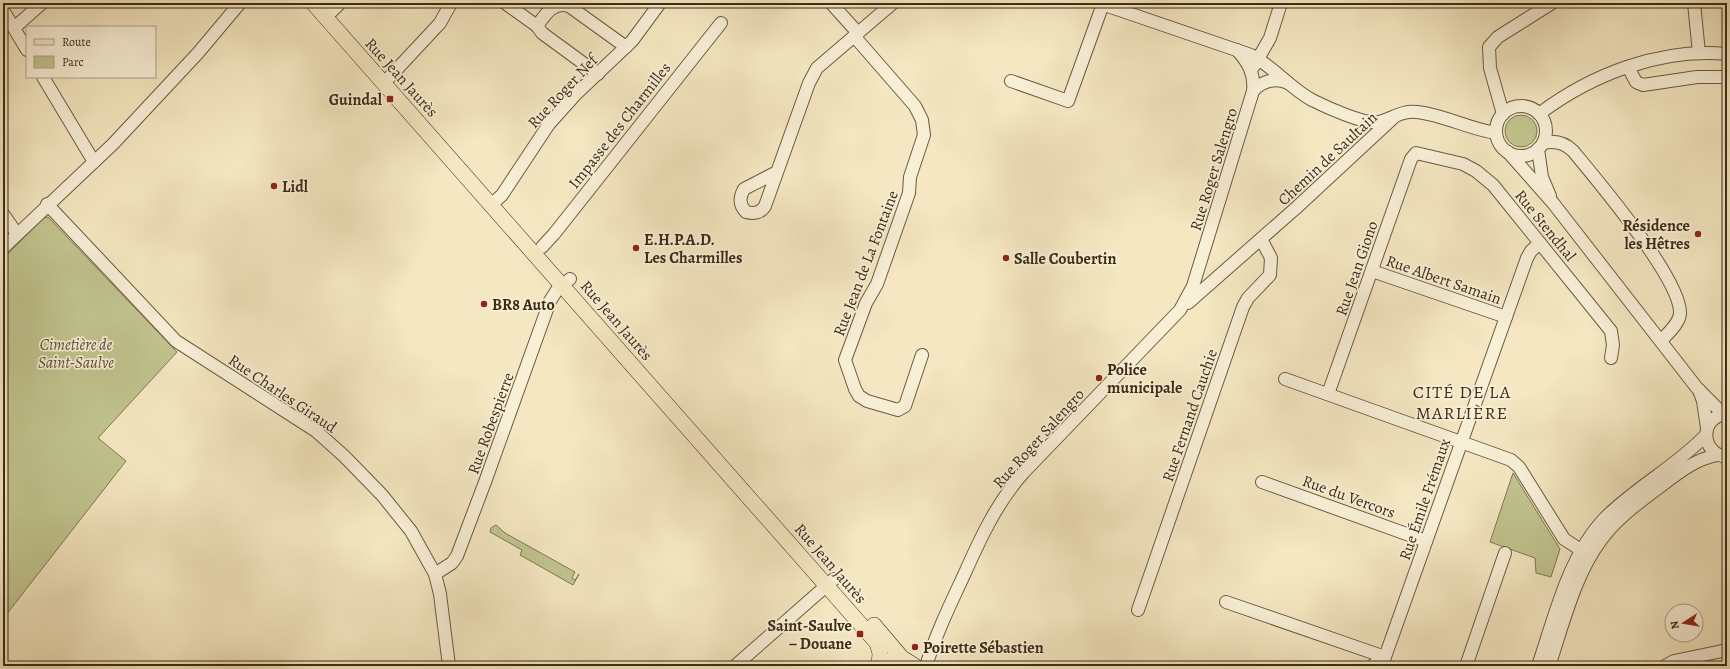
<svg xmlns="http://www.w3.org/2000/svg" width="1730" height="669" font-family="Alegreya,serif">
  <rect width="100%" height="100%" fill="#f4e7c1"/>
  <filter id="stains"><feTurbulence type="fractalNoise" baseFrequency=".005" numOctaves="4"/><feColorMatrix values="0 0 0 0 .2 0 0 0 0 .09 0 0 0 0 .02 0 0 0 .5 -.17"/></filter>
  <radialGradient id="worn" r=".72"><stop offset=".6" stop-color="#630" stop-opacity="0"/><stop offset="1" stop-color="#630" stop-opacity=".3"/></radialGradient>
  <g fill="#c1c48f" stroke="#7f7852">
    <circle cx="1521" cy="131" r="16"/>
    <path d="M48,217L177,352L98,438L126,461L6,615L3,611V259L43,218Z"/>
    <path d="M1513,473L1560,549L1551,577L1536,573L1535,558L1490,542Z"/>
    <path d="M496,525L505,533L575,572L572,578L575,580L579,574L573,585L520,555L522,550L490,532L491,528Z"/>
  </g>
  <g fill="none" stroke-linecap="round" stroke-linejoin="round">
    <defs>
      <g id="minor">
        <path d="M505,3L537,26C545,15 553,1 569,6L626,47"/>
        <path d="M831,3L858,33"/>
        <path d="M1099,3L1251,55C1274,67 1290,88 1312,100C1326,107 1365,125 1379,122C1392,119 1402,110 1417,112C1444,115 1469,129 1496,133"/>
        <path d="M1694,3L1699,53"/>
        <path d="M3,10L27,50"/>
        <path d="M326,17L340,3"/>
        <path d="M537,26L542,33L598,74"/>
        <path d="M14,28L42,3"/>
        <path d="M854,36L915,106L922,120L924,135L910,177L909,193L877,284L866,303L845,360L855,389L859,396L867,401L898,410L905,406L922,355"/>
        <path d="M1254,66L1270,38L1281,3"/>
        <path d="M1628,67L1636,82L1643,85L1697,77H1727"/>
        <path d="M43,77L94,162"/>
        <path d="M1011,81L1068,101L1103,4"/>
        <path d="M384,83L440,23L451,3"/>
        <path d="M1253,91C1262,81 1276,77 1288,83"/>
        <circle cx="1521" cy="131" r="25"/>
        <path d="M1503,114L1490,68L1489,47L1498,37L1552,3"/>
        <path d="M1539,114C1592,74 1660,48 1727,54"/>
        <path d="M1543,143C1555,140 1565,143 1573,151C1597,180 1682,280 1680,314C1679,324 1667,334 1661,341"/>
        <path d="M1538,149L1542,177L1550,196"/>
        <path d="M1508,152L1553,203L1697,388L1718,409L1727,414"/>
        <path d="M777,172L744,189C739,198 739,205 746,212C753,214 761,213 765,206L809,83L817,68L893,3"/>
        <path d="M47,204L176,341L316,431L344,456L382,495L411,531L435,574L440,594L449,666"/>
        <path d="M491,205L502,195L549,124L575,95L632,41L660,3"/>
        <path d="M3,214L17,234"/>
        <path d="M542,247L554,234L721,23"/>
        <path d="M3,248L113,144L198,53L240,3"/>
        <path d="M1372,271L1506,317"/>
        <path d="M1188,303L1296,208L1393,118"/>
        <path d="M1285,379L1511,460L1519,467L1564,539L1590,556"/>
        <path d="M1699,390L1703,401L1707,428"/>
        <path d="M1328,394L1411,159L1416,153L1463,164L1476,171L1493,185L1611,331L1613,345L1611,358"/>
        <path d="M1727,414C1699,416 1700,454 1727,457"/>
        <path d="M1262,482L1426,541"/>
        <path d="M435,574L452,563L457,556L485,482L550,301L557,290L570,279"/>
        <path d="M1226,602L1385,657"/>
        <path d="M1138,610L1243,307L1248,298L1270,275L1271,258L1261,239"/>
        <path d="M735,666L834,579"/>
        <path d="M926,666C936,634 950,605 964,575C980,539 997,502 1024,472L1180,310L1193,286L1253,91C1255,74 1248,62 1237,50"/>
        <path d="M1372,666L1385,657L1527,258L1531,251L1540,243"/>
        <path d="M1466,666L1505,553"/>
        <path d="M1538,666C1555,616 1568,557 1605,518C1636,487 1675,467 1706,435"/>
        <path d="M1549,666C1563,625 1575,574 1601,540C1616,519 1637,504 1657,489C1677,474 1693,460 1717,455"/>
        <path d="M1665,666L1674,661L1727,650"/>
      </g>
      <g id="major">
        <path d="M313,3L877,643L880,653L879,666"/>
        <path d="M874,625L902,658"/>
        <path d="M892,659H904L915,666"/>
      </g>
    </defs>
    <use href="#minor" stroke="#6b5b41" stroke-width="14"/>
    <use href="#major" stroke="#3d2c16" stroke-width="16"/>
    <use href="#minor" stroke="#f8efd7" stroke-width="12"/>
    <use href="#major" stroke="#f4e7c1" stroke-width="15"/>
  </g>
  <g fill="#8f2418" stroke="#f8efd7" stroke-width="1.5">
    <rect x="386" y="95" width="8" height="8" rx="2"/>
    <circle cx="274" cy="186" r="4"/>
    <circle cx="1698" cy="234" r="4"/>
    <circle cx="636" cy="248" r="4"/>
    <circle cx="1006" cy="258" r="4"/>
    <circle cx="484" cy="304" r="4"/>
    <circle cx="1099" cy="378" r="4"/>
    <rect x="856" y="630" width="8" height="8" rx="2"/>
    <circle cx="915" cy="647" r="4"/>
  </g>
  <g text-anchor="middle" stroke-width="3.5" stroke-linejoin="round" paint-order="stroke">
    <g font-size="16" fill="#3d2c16" stroke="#f8efd7">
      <text transform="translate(402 77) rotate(48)" y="6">Rue Jean Jaurès</text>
      <text transform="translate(562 91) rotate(-47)" y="6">Rue Roger Nef</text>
      <text transform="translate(619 125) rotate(-52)" y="6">Impasse des Charmilles</text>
      <text transform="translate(1327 158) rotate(-43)" y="6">Chemin de Saultain</text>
      <text transform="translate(1213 169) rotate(-73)" y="6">Rue Roger Salengro</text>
      <text transform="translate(1546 225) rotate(51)" y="6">Rue Stendhal</text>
      <text transform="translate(865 263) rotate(-69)" y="6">Rue Jean de La Fontaine</text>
      <text transform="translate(1356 268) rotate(-71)" y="6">Rue Jean Giono</text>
      <text transform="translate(1444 279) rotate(19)" y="6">Rue Albert Samain</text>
      <text transform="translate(617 320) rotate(49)" y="6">Rue Jean Jaurès</text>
      <text transform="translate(283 393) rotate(34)" y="6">Rue Charles Giraud</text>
      <text transform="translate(1189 415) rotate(-71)" y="6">Rue Fernand Cauchie</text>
      <text transform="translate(490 423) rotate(-70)" y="6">Rue Robespierre</text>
      <text transform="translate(1038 438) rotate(-48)" y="6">Rue Roger Salengro</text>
      <text transform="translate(1349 496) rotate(20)" y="6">Rue du Vercors</text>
      <text transform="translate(1424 499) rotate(-71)" y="6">Rue Émile Frémaux</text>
      <text transform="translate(831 563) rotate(49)" y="6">Rue Jean Jaurès</text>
    </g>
    <g font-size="16" font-weight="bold" fill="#3d2c16" stroke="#f8efd7" text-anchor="start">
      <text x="382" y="105" text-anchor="end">Guindal</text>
      <text x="282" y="192">Lidl</text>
      <text x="1690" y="231" text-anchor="end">Résidence<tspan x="1690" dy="18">les Hêtres</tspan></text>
      <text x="644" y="245">E.H.P.A.D.<tspan x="644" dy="18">Les Charmilles</tspan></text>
      <text x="1014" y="264">Salle Coubertin</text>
      <text x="492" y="310">BR8 Auto</text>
      <text x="1107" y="375">Police<tspan x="1107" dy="18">municipale</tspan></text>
      <text x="852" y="631" text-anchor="end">Saint-Saulve<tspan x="852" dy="18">– Douane</tspan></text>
      <text x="923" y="653">Poirette Sébastien</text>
    </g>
    <g font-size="16" font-style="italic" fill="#5e5234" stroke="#f8efd7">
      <text x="76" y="350">Cimetière de<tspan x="76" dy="18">Saint-Saulve</tspan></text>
    </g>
    <g font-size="18" letter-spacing="1" fill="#3d2c16" stroke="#f8efd7">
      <text x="1462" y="398">CITÉ DE LA<tspan x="1462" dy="21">MARLIÈRE</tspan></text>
    </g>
  </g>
  <rect width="1730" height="669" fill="none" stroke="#f4e7c1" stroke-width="16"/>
  <rect x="4" y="4" width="1722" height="661" fill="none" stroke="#3d2c16" stroke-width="2"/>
  <rect x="8" y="8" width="1714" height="653" fill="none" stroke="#3d2c16"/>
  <rect x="26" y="26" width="130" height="52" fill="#f8efd7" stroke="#ada18a"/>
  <rect x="34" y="39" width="20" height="6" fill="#f4e7c1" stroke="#ada18a"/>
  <text x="62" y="46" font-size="12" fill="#3d2c16">Route</text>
  <rect x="34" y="56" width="20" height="12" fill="#c1c48f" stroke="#ada18a"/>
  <text x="62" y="66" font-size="12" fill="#3d2c16">Parc</text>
  <g transform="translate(1684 623) rotate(258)"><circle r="19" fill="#f8efd7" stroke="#ada18a"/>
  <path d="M0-3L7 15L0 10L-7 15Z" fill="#8f2418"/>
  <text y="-6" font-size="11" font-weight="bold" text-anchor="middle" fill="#3d2c16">N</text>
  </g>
  <rect width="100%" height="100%" filter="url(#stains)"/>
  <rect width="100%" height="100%" fill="url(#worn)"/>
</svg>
